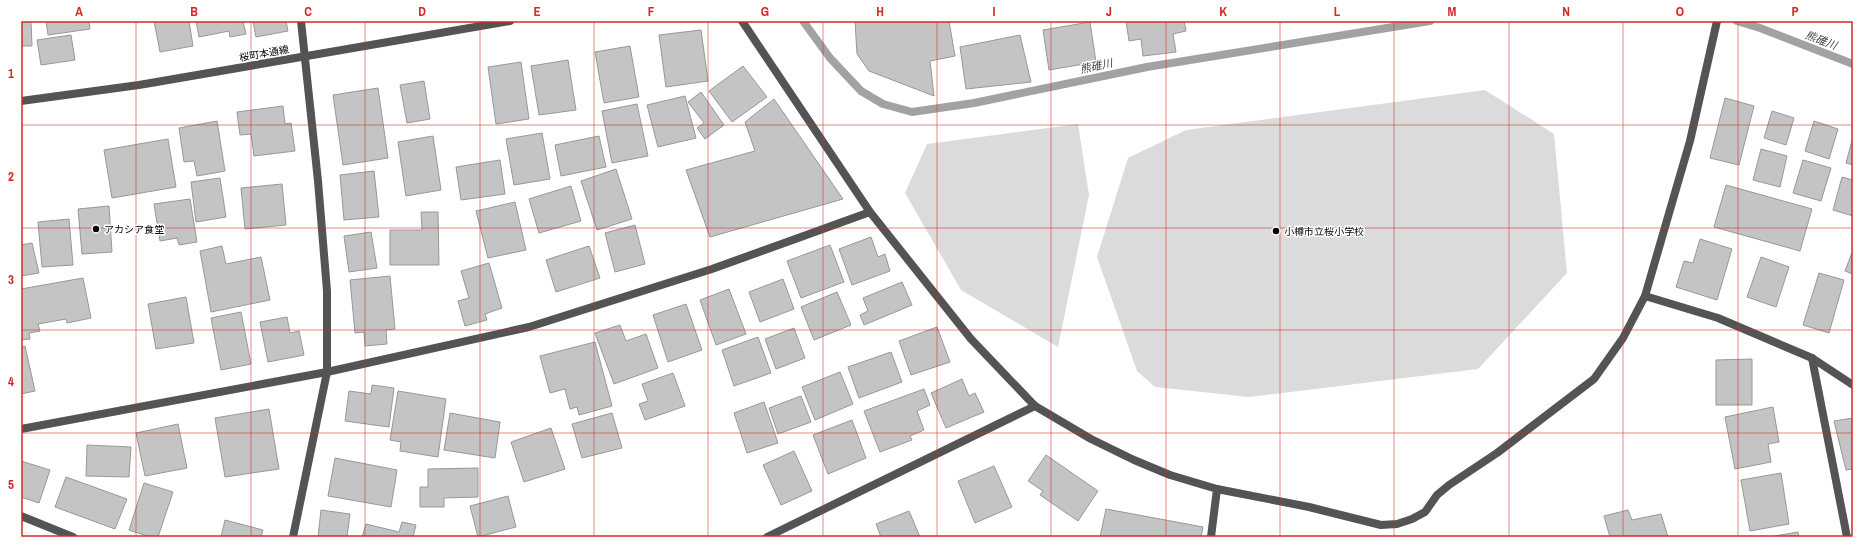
<svg xmlns="http://www.w3.org/2000/svg" width="1874" height="558" font-family="'Archivo Narrow','Noto Sans JP',sans-serif">
  <rect width="100%" height="100%" fill="#fff"/>
  <g fill="#dbdbdb">
    <path d="M1485,90L1554,134L1567,273L1478,369L1249,397L1155,387L1137,371L1097,257L1128,158L1186,130Z"/>
    <path d="M1078,124L1089,195L1058,347L961,290L905,193L927,144Z"/>
  </g>
  <g fill="none" stroke-linecap="round" stroke-linejoin="round">
    <g stroke="#a2a2a2" stroke-width="8">
      <path d="M803,21L830,58L861,91L883,104L912,112L974,103L1147,67L1430,21"/>
      <path d="M1737,21L1760,28L1853,64"/>
    </g>
  </g>
  <g fill="#c4c4c4" stroke="#989898">
    <path d="M21,21H31L32,46H21Z"/>
    <path d="M46,21H89L90,29L48,35Z"/>
    <path d="M154,21H189L193,46L160,52Z"/>
    <path d="M196,21H243L246,34L230,37L229,31L199,37Z"/>
    <path d="M253,21H286L288,31L256,37Z"/>
    <path d="M855,21H949L955,56L930,61L934,96L869,71L857,54Z"/>
    <path d="M1126,21H1184L1186,31L1173,34L1176,52L1143,56L1141,39L1129,41Z"/>
    <path d="M1090,22L1096,62L1049,70L1043,30Z"/>
    <path d="M701,30L708,81L666,87L659,35Z"/>
    <path d="M71,35L75,60L41,65L37,40Z"/>
    <path d="M1020,35L1031,82L966,89L960,47Z"/>
    <path d="M630,46L639,97L604,103L595,52Z"/>
    <path d="M568,60L576,110L539,115L531,66Z"/>
    <path d="M521,62L529,119L496,124L488,67Z"/>
    <path d="M743,66L767,97L732,122L709,91Z"/>
    <path d="M424,81L430,119L407,123L400,85Z"/>
    <path d="M378,88L388,158L343,165L333,95Z"/>
    <path d="M701,92L724,125L705,139L697,128L704,123L688,102Z"/>
    <path d="M685,96L696,138L658,147L647,105Z"/>
    <path d="M1725,98L1754,106L1739,165L1710,158Z"/>
    <path d="M774,99L843,199L710,237L686,170L755,151L745,122Z"/>
    <path d="M637,104L648,156L612,163L602,111Z"/>
    <path d="M283,106L285,124L291,123L295,151L254,156L251,134L240,135L237,112Z"/>
    <path d="M1772,111L1794,118L1786,145L1764,138Z"/>
    <path d="M217,121L225,171L197,176L194,161L184,162L179,128Z"/>
    <path d="M1814,121L1838,129L1829,159L1805,151Z"/>
    <path d="M542,133L550,179L514,185L506,139Z"/>
    <path d="M433,136L441,190L406,196L398,142Z"/>
    <path d="M599,136L606,167L561,176L555,145Z"/>
    <path d="M1853,137V165L1846,163Z"/>
    <path d="M168,139L176,187L112,198L104,150Z"/>
    <path d="M1761,149L1787,156L1780,187L1753,180Z"/>
    <path d="M500,160L505,194L461,200L456,167Z"/>
    <path d="M1803,160L1831,168L1821,201L1793,193Z"/>
    <path d="M616,169L632,219L597,230L581,181Z"/>
    <path d="M374,171L379,217L344,220L340,175Z"/>
    <path d="M1842,177L1853,180V216L1833,210Z"/>
    <path d="M220,178L226,217L196,222L191,182Z"/>
    <path d="M282,184L286,225L245,229L241,188Z"/>
    <path d="M1726,185L1812,209L1800,251L1714,227Z"/>
    <path d="M571,186L581,221L539,233L529,199Z"/>
    <path d="M190,199L197,242L179,245L177,238L160,241L154,204Z"/>
    <path d="M515,202L526,250L488,258L476,211Z"/>
    <path d="M109,206L112,252L82,254L78,209Z"/>
    <path d="M421,212H438L439,265H390V230H422Z"/>
    <path d="M69,219L73,265L42,267L38,222Z"/>
    <path d="M635,225L645,264L615,272L605,233Z"/>
    <path d="M371,232L377,268L349,272L344,236Z"/>
    <path d="M871,237L878,257L885,254L890,271L852,285L839,249Z"/>
    <path d="M1700,239L1732,249L1717,300L1676,287L1684,261L1693,263Z"/>
    <path d="M32,243L39,273L21,276V245Z"/>
    <path d="M830,245L844,282L801,298L787,261Z"/>
    <path d="M222,246L226,264L261,257L270,300L211,312L200,251Z"/>
    <path d="M589,246L600,278L556,292L546,260Z"/>
    <path d="M1853,250V274L1845,271Z"/>
    <path d="M1761,257L1789,267L1776,307L1747,297Z"/>
    <path d="M489,263L502,308L485,314L487,320L465,326L458,301L469,298L461,271Z"/>
    <path d="M1819,273L1844,280L1829,333L1803,325Z"/>
    <path d="M390,276L395,329L386,330L387,344L365,346L364,332L355,333L350,280Z"/>
    <path d="M83,278L91,318L67,323L66,319L38,324L40,331L29,333L30,339L21,340V289Z"/>
    <path d="M783,279L794,309L760,322L749,292Z"/>
    <path d="M902,282L912,305L864,325L860,315L868,311L863,298Z"/>
    <path d="M729,289L746,334L716,345L700,300Z"/>
    <path d="M837,292L851,325L814,340L801,307Z"/>
    <path d="M186,297L194,343L156,349L148,304Z"/>
    <path d="M686,304L702,350L668,362L653,315Z"/>
    <path d="M241,312L251,364L221,370L211,318Z"/>
    <path d="M287,317L290,333L299,331L304,355L268,362L260,322Z"/>
    <path d="M620,325L626,341L646,334L658,368L614,384L595,333Z"/>
    <path d="M937,327L950,362L911,375L899,341Z"/>
    <path d="M794,328L805,358L776,369L765,339Z"/>
    <path d="M758,337L771,373L734,386L722,350Z"/>
    <path d="M595,342L612,406L579,415L577,407L570,409L565,389L550,393L540,356Z"/>
    <path d="M25,346L35,391L21,394V347Z"/>
    <path d="M891,352L902,382L859,398L848,367Z"/>
    <path d="M1752,359V405H1716V360Z"/>
    <path d="M840,372L853,404L815,420L802,387Z"/>
    <path d="M673,373L685,406L645,420L639,404L648,401L642,384Z"/>
    <path d="M962,379L969,396L975,393L984,412L946,428L931,393Z"/>
    <path d="M372,385L394,388L389,427L345,421L349,391L371,394Z"/>
    <path d="M924,389L930,405L917,411L924,430L910,436L912,440L880,452L864,411Z"/>
    <path d="M398,391L446,399L438,457L400,451L401,442L390,440Z"/>
    <path d="M801,396L811,422L778,434L769,408Z"/>
    <path d="M764,402L778,443L747,453L734,413Z"/>
    <path d="M1773,407L1779,442L1768,444L1771,462L1735,469L1725,417Z"/>
    <path d="M269,409L279,469L225,477L215,418Z"/>
    <path d="M450,413L500,422L495,458L444,450Z"/>
    <path d="M612,413L622,448L582,458L572,424Z"/>
    <path d="M1853,418V469L1846,470L1834,421Z"/>
    <path d="M852,420L866,458L828,474L813,435Z"/>
    <path d="M178,424L187,468L145,476L136,433Z"/>
    <path d="M551,428L565,469L524,482L511,442Z"/>
    <path d="M87,445L131,447L129,477L86,476Z"/>
    <path d="M794,451L812,491L781,505L763,465Z"/>
    <path d="M1046,455L1098,491L1078,521L1040,495L1043,491L1028,481Z"/>
    <path d="M335,458L397,470L391,507L328,496Z"/>
    <path d="M21,461L50,470L39,503L21,497Z"/>
    <path d="M994,466L1012,507L975,523L958,481Z"/>
    <path d="M478,468V497L444,498V507H420V487H428V469Z"/>
    <path d="M1781,473L1789,524L1750,531L1741,480Z"/>
    <path d="M66,477L127,499L115,529L55,507Z"/>
    <path d="M144,483L173,492L158,537H150L129,530Z"/>
    <path d="M508,496L516,527L478,537L470,506Z"/>
    <path d="M1106,509L1203,527L1201,537H1100Z"/>
    <path d="M321,510L350,514L347,537H318Z"/>
    <path d="M1628,510L1632,520L1661,514L1668,537H1610L1604,516Z"/>
    <path d="M909,511L920,537H881L876,524Z"/>
    <path d="M225,520L263,530L261,537H221Z"/>
    <path d="M402,522L416,525L413,537H362L366,524L399,532Z"/>
    <path d="M1798,532L1799,537H1769Z"/>
  </g>
  <g fill="none" stroke-linecap="round" stroke-linejoin="round">
    <g stroke="#545454" stroke-width="8">
      <path d="M742,21L870,212L971,339L1035,406L1091,439L1134,460L1170,475L1217,489L1211,537"/>
      <path d="M1717,21L1690,141L1645,296L1718,318L1812,358L1853,385"/>
      <path d="M1812,358L1847,537"/>
      <path d="M21,429L327,372L529,327L712,269L870,212"/>
      <path d="M1217,489L1309,507L1381,525L1397,524L1412,519L1425,512L1437,495L1449,485L1497,453L1594,379L1623,338L1645,296"/>
      <path d="M21,516L73,537"/>
      <path d="M293,537L327,372V291L318,181L301,21"/>
      <path d="M767,537L1035,406"/>
    </g>
    <path stroke="#545454" stroke-width="8" d="M21,101L139,85L510,21"/>
  </g>
  <path fill="none" stroke="#d62828" stroke-width="1" stroke-opacity="0.55" d="M136,21V537M251,21V537M365,21V537M480,21V537M594,21V537M708,21V537M823,21V537M937,21V537M1051,21V537M1166,21V537M1280,21V537M1394,21V537M1509,21V537M1623,21V537M1738,21V537M21,125H1853M21,228H1853M21,330H1853M21,433H1853"/>
  <g fill="#000" stroke="#fff" stroke-width="1.5">
    <circle cx="96" cy="229" r="4"/>
    <circle cx="1276" cy="231" r="4"/>
  </g>
  <g text-anchor="middle" stroke-width="3" stroke-linejoin="round" paint-order="stroke">
    <g font-size="10" fill="#000" stroke="#fff">
      <text transform="translate(264 53) rotate(-10)" y="4">桜町本通線</text>
    </g>
    <g font-size="10" fill="#000" stroke="#fff" text-anchor="start">
      <text x="104" y="233">アカシア食堂</text>
      <text x="1284" y="235">小樽市立桜小学校</text>
    </g>
    <g font-size="11" font-style="italic" fill="#434343" stroke="#fff">
      <text transform="translate(1821 40) rotate(20)" y="4">熊碓川</text>
      <text transform="translate(1096 66) rotate(-12)" y="4">熊碓川</text>
    </g>
  </g>
  <rect width="1874" height="558" fill="none" stroke="#ffffff" stroke-width="44"/>
  <rect x="22" y="22" width="1830" height="514" fill="none" stroke="#d62828" stroke-width="1.5"/>
  <g font-size="13" text-anchor="middle" font-weight="bold" fill="#d62828">
    <text x="79" y="16">A</text>
    <text x="194" y="16">B</text>
    <text x="308" y="16">C</text>
    <text x="422" y="16">D</text>
    <text x="537" y="16">E</text>
    <text x="651" y="16">F</text>
    <text x="765" y="16">G</text>
    <text x="880" y="16">H</text>
    <text x="994" y="16">I</text>
    <text x="1109" y="16">J</text>
    <text x="1223" y="16">K</text>
    <text x="1337" y="16">L</text>
    <text x="1452" y="16">M</text>
    <text x="1566" y="16">N</text>
    <text x="1680" y="16">O</text>
    <text x="1795" y="16">P</text>
    <text x="11" y="78">1</text>
    <text x="11" y="181">2</text>
    <text x="11" y="284">3</text>
    <text x="11" y="386">4</text>
    <text x="11" y="489">5</text>
  </g>
</svg>
